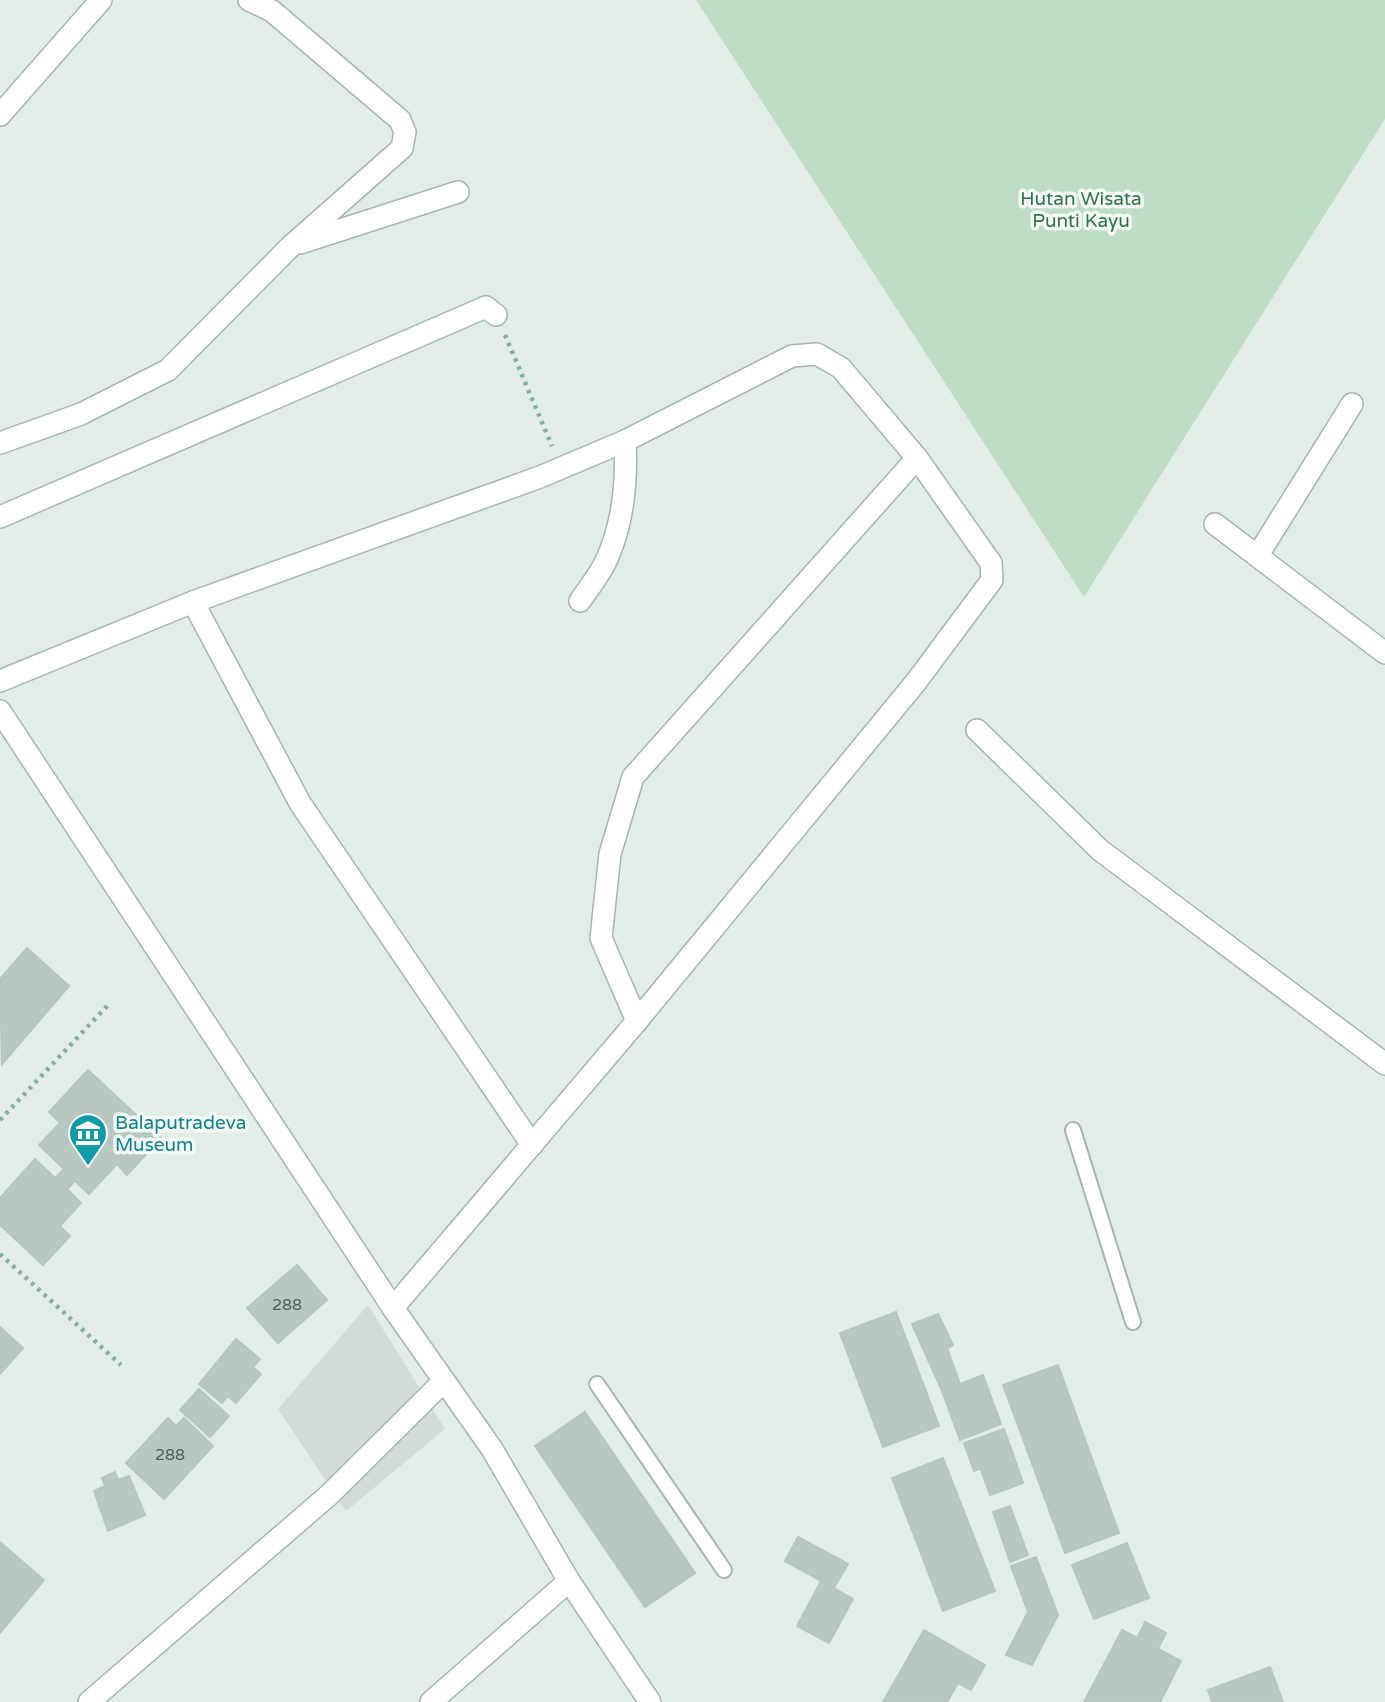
<svg xmlns="http://www.w3.org/2000/svg" width="1385" height="1702" font-family="'Varela Round',sans-serif">
  <rect width="100%" height="100%" fill="#e3ede8"/>
  <path fill="#d2dcd7" d="M368,1305L445,1429L346,1511L278,1409Z"/>
  <path fill="#bdddc6" d="M696,0H1385V119L1084,597Z"/>
  <g fill="#b9c7c1" stroke="#b6c6bf" stroke-width="2">
    <path d="M27,948L69,986L2,1064L0,979Z"/>
    <path d="M88,1070L161,1138L127,1175L117,1164L89,1194L75,1181L67,1189L81,1203L60,1226L70,1236L43,1265L0,1225V1198L35,1159L55,1178L64,1169L39,1145L60,1123L49,1112Z"/>
    <path d="M297,1265L327,1300L278,1343L247,1308Z"/>
    <path d="M896,1312L939,1426L883,1447L840,1333Z"/>
    <path d="M938,1314L953,1345L947,1348L960,1384L942,1391L912,1324Z"/>
    <path d="M0,1327L23,1348L0,1374Z"/>
    <path d="M236,1339L260,1359L253,1367L261,1374L236,1403L228,1396L222,1403L199,1384Z"/>
    <path d="M1058,1365L1119,1533L1065,1553L1003,1385Z"/>
    <path d="M983,1375L1001,1424L960,1440L942,1391Z"/>
    <path d="M199,1389L229,1416L210,1437L180,1410Z"/>
    <path d="M585,1412L695,1573L645,1607L535,1446Z"/>
    <path d="M168,1418L176,1426L184,1418L213,1446L164,1499L126,1463Z"/>
    <path d="M1004,1429L1014,1457L974,1471L964,1443Z"/>
    <path d="M1014,1457L1023,1483L990,1495L981,1470Z"/>
    <path d="M943,1458L995,1591L943,1611L892,1478Z"/>
    <path d="M115,1472L118,1480L129,1476L145,1515L108,1531L94,1491L105,1486L102,1478Z"/>
    <path d="M1010,1506L1028,1555L1010,1562L993,1512Z"/>
    <path d="M798,1537L848,1564L834,1588L785,1561Z"/>
    <path d="M0,1542L44,1580L0,1633Z"/>
    <path d="M1127,1543L1149,1598L1094,1619L1072,1565Z"/>
    <path d="M1036,1557L1058,1615L1032,1665L1006,1655L1028,1612L1011,1566Z"/>
    <path d="M821,1581L853,1599L829,1643L797,1626Z"/>
    <path d="M1145,1622L1166,1633L1159,1647L1138,1636Z"/>
    <path d="M924,1630L985,1665L971,1690L958,1683L947,1702H883Z"/>
    <path d="M1122,1630L1181,1661L1160,1702H1084Z"/>
    <path d="M1270,1667L1283,1702H1212L1208,1690Z"/>
  </g>
  <g fill="none" stroke-linecap="round" stroke-linejoin="round">
    <defs>
      <g id="lane">
        <path d="M1073,1130L1133,1322"/>
        <path d="M597,1384L724,1570"/>
      </g>
      <g id="street">
        <path d="M0,115L101,0"/>
        <path d="M300,243L458,192"/>
        <path d="M0,443L81,414L168,370L291,246L402,148L405,132L400,120L272,11L249,0"/>
        <path d="M0,517L486,307L496,315"/>
        <path d="M1215,524L1385,653"/>
        <path d="M1258,555L1352,404"/>
        <path d="M580,601C590,586 603,571 609,554C624,518 627,479 625,441"/>
        <path d="M193,602L300,803L532,1145"/>
        <path d="M0,681L193,602L540,477L625,441L792,356L817,354L841,368L917,458L991,563L992,580L916,682L637,1021L393,1308"/>
        <path d="M0,711L393,1308L492,1449L569,1581L650,1702"/>
        <path d="M977,730L1100,850L1385,1064"/>
        <path d="M637,1021L601,938L610,854L633,777L917,458"/>
        <path d="M89,1702L329,1495L444,1381"/>
        <path d="M431,1702L569,1581"/>
      </g>
    </defs>
    <use href="#lane" stroke="#a6b5af" stroke-width="18"/>
    <use href="#street" stroke="#a6b5af" stroke-width="24"/>
    <g stroke="#85afa2" stroke-width="4.5" stroke-dasharray="3.5 5" stroke-linecap="butt">
      <path d="M505,335L552,446"/>
      <path d="M0,1120L109,1004"/>
      <path d="M0,1254L121,1365"/>
    </g>
    <use href="#lane" stroke="#fff" stroke-width="14"/>
    <use href="#street" stroke="#fff" stroke-width="21"/>
  </g>
  <defs>
    <symbol id="museum-pin" viewBox="-11 -11 22 30"><path d="M0 17L-7.5 6A9.5 9.5 0 1 1 7.5 6Z" fill="#0f9aa8" stroke="#f4f9f6"/><path d="M0-6L6-3V-2H-6V-3ZM-5-1h2V3h-2ZM-1-1h2V3h-2ZM3-1h2V3H3ZM-6 4H6V6H-6Z" fill="#fff"/></symbol>
  </defs>
  <g fill-rule="evenodd">
    <use href="#museum-pin" x="66" y="1111" width="44" height="60"/>
  </g>
  <g text-anchor="middle" stroke-width="7" stroke-linejoin="round" paint-order="stroke">
    <g font-size="16" fill="#486059">
      <text x="287" y="1310">288</text>
      <text x="170" y="1460">288</text>
    </g>
    <g font-size="19" fill="#2f7349" stroke="#f4f9f6">
      <text x="1081" y="205">Hutan Wisata<tspan x="1081" dy="22">Punti Kayu</tspan></text>
    </g>
    <g font-size="19" fill="#0d838f" stroke="#f4f9f6" text-anchor="start">
      <text x="115" y="1129">Balaputradeva<tspan x="115" dy="22">Museum</tspan></text>
    </g>
  </g>
</svg>
